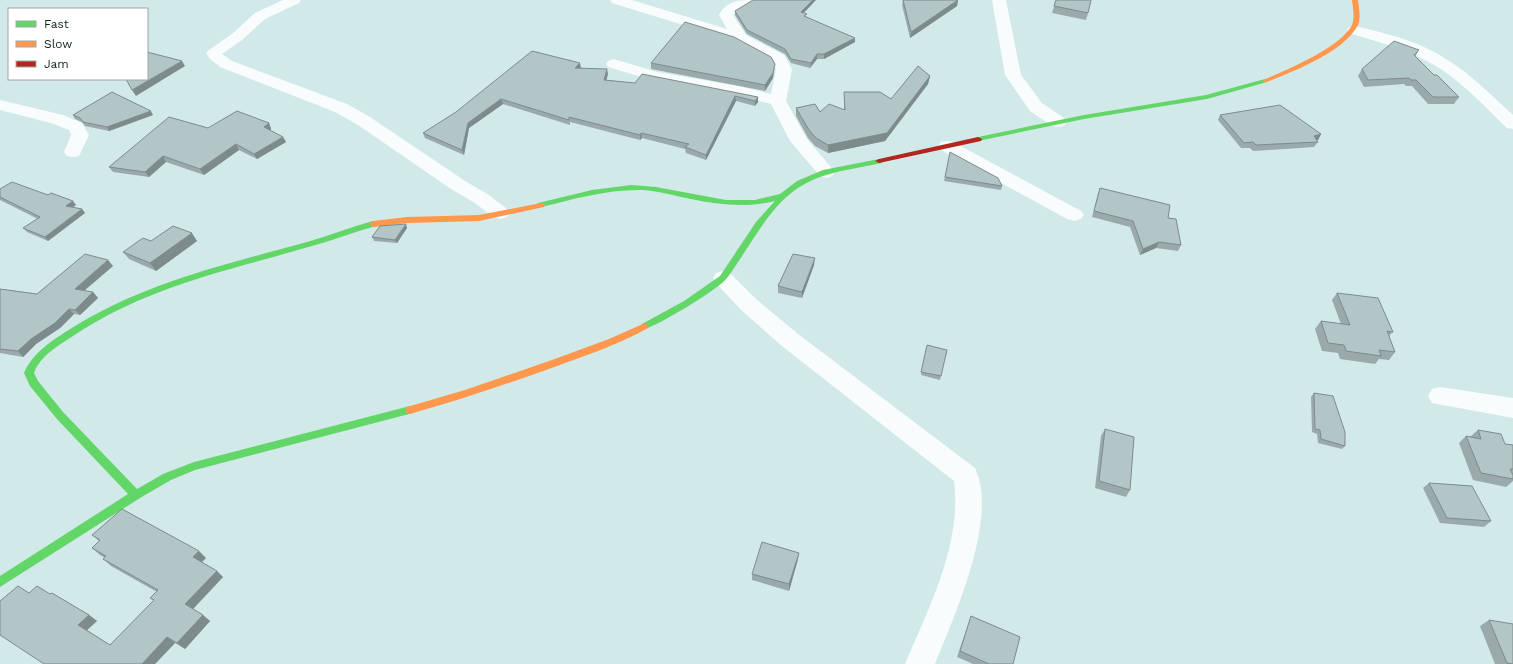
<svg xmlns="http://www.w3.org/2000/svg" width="1513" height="664" font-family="'Work Sans',sans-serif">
  <rect width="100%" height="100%" fill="#d2e9ea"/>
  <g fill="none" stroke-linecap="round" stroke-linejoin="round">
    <g fill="#f8fcfc" fill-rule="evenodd">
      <path d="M283,0H301L299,3L265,19L242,40L222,54L232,61L347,104L370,117L465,181L489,195L507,209L510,213L507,217L500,219L493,217L475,203L451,189L358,125L335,112L220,67L210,59L206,53L209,50L232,34L255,13Z"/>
      <path d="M610,0H632L727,29L719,15C727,0 740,0 755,0C750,7 739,8 733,15L746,35L784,55L792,69L786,101L807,139L835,172L832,176L826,178L820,176L790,141L771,104L738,96L655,81L608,67L606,64L608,61L614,59L657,72L738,86L771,94L776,69L772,61L735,41L612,3Z"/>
      <path d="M992,0H1006L1021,75L1042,103L1064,118L1067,122L1064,126L1058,127L1052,126L1030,111L1005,75Z"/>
      <path d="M1354,26C1386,33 1422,42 1449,61C1473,76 1492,96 1513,115V129L1507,128C1482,104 1458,77 1427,61C1403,48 1375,41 1349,33L1347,30L1349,27Z"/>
      <path d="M0,100L63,115L82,123L89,135L79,156L73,157L67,156L64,152L71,135L69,130L51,123L0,110Z"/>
      <path d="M947,141L953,142L1081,211L1084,215L1081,219L1074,221L1067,219L941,150L938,146L941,142Z"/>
      <path d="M723,271L730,273L756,299L798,334L975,468C999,518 954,616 935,664H905C929,607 962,545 954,481L782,346L741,310L716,283L713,278L716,273Z"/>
      <path d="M1440,387L1513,398V418L1432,403L1428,396L1432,389Z"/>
    </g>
    <g fill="#63d668" fill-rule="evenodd">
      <path d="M1265,79L1268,81L1267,82L1207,99L1084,119L978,141L974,139L978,137L1084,115L1206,95Z"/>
      <path d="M879,159L883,161L882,163C855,169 827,171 803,185C770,203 749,249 727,278C719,289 659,325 645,329L641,326L642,324L684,301L720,276L756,222L775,201C746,208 719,205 691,199C675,196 659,191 643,190C608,189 574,199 541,207L537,205L538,203L592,190L631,185L656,187L726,200H755L780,194L797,181L823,170Z"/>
      <path d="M373,221L376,222L377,224L376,226C354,232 334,240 312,246C227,271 148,286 73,336C58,346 40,356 34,373L38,381L63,412L137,489L163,474L194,462L410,406L413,407L415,410L413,413L195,470L171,480L140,498L0,587V576L128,494L56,418L30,386L24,373C32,354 50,342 67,331C140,284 223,265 307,242C329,236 350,227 373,221Z"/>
    </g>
    <g fill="#ff974d" fill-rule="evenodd">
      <path d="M1352,0H1358C1359,8 1361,17 1358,25C1344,52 1294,71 1267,82H1263V80C1287,70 1340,48 1352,25C1355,17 1353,8 1352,0Z"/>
      <path d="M541,203H544L545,205L544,207L479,221L407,223L373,227L369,224L373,221L407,217L479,215Z"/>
      <path d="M645,323L649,326L648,328C616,346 581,357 546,370C501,386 456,401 410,414L407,413L405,410L407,407L465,390L552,360L609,339Z"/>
    </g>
    <path fill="#b3261e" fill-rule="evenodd" d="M978,137L982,139L981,141L879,163L875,161L879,159Z"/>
  </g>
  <g fill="#9aaaab">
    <path d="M903,0H958L957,6L910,38L902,5Z"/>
    <path d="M1056,0L1088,13L1086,20L1052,13Z"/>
    <path d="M735,11L804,13L807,18L855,42L824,59H817L810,68L791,63L785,54L747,34L735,15Z"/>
    <path d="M1419,50L1415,57L1434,75L1459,97L1454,104H1428L1412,86H1406L1404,84L1364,87L1358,76L1362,69Z"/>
    <path d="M580,63V68L608,74L606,80L758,97V102L755,106L736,101L706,160L686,153L685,149L642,138L640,140L570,122V125L503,104L469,128L464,155L425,138L423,133Z"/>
    <path d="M651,63L774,69L773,78L765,91L651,69Z"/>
    <path d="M930,76L928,84L885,141L828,153L815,146L808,138L796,116V108L820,112L844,109V92L891,99Z"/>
    <path d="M73,115H153L109,131L85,126L82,122L75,119Z"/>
    <path d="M1220,115L1321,134L1318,140H1317L1318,142L1314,147L1253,151L1250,148H1241L1218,120Z"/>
    <path d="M269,123L271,129L270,130L283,137L286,142L257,159L239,150L204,175L166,162L149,177L113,172L109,167L208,128Z"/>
    <path d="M950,152L1002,186L1001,190L944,181Z"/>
    <path d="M1100,188L1168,218L1181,245L1178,251L1156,248L1140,255L1130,227L1092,217L1098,194Z"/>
    <path d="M0,189L76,205L73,207L82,209L85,213L48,241L27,232L23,228L38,219L0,200Z"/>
    <path d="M407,228L397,243L374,241L372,237Z"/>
    <path d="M151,241H197L156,271L129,259L123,252Z"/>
    <path d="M814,265L802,298L778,293V286Z"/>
    <path d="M113,266L84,291L93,292L98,298L80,315L74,314L60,328L36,344L23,357L0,353V289L37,294Z"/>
    <path d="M1337,293L1393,332L1389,336L1395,352L1389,360L1379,359L1375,364L1340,359L1338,353L1322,351L1315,329L1321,321L1341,324L1332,300Z"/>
    <path d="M927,345L941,376L940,380L921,375Z"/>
    <path d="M1314,393L1345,446L1342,449L1318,443L1317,434L1312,432L1311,397Z"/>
    <path d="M1105,429L1130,490L1126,497L1095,488L1101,436Z"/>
    <path d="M1478,430L1505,444L1513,445V481L1506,487L1473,480L1459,443L1466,436L1470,437Z"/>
    <path d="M1429,483L1491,521L1484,527L1440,523L1423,488Z"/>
    <path d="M92,535L206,558L201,562L223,577L193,609L210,621L185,649L175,643L155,664H44L29,593L50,594L89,615L97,621L87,630L110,645L154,601L150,598L157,592L111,566L103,559L105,558L100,555L92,548L99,541Z"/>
    <path d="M798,559L789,591L752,580V574Z"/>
    <path d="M971,616L1013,664H973L957,657L969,622Z"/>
    <path d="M1489,620L1513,664H1495L1480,626Z"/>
  </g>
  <g fill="#7d8b8b">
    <path d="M813,0H816L801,16V12Z"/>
    <path d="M958,0L957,6L910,38L911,32Z"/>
    <path d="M855,38V42L824,59V54Z"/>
    <path d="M817,54V59L810,68L811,63Z"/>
    <path d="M182,61L185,66L136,96L132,90Z"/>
    <path d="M580,63L581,68L576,73L575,68Z"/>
    <path d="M775,64L774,69L773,78L765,91V85Z"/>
    <path d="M607,69L608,74L605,85L604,80Z"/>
    <path d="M930,76L928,84L885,141L828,153V145Z"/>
    <path d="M735,96L736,101L706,160V155Z"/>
    <path d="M758,97V102L755,106V101Z"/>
    <path d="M501,99L503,104L469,128L464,155L462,150L468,123Z"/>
    <path d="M151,111L153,115L109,131L107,127Z"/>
    <path d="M269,123L271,129L267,133L264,127Z"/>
    <path d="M641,133L642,138L640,140V135Z"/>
    <path d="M1321,134L1318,140L1310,141L1314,136Z"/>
    <path d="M283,137L286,142L257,159L254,154Z"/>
    <path d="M236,144L239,150L204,175L200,169Z"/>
    <path d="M163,156L166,162L149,177L145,172Z"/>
    <path d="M73,201L76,205L69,210L66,206Z"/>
    <path d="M82,209L85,213L48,241L45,237Z"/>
    <path d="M406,224L407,228L397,243L395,240Z"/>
    <path d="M192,233L197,241L156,271L150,263Z"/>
    <path d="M1159,242L1156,248L1140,255L1143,249Z"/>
    <path d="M815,258L814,265L802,298V292Z"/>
    <path d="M108,260L113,266L79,295L75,289Z"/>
    <path d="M93,292L98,298L80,315L75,310Z"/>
    <path d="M69,309L74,314L60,328L36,344L23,357L18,351L31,339Z"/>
    <path d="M199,551L206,558L200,564L193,557Z"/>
    <path d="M799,553L798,559L789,591V584Z"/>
    <path d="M217,571L223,577L192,610L185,604Z"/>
    <path d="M89,615L97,621L86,631L78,625Z"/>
    <path d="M203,615L210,621L185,649L177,643Z"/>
    <path d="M167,637L175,643L155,664H142Z"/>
  </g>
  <g fill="#b3c6c7" stroke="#7d8b8b">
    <path d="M753,0H813L801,12L807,14L804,16L855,38L824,54H817L811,63L791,59L785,49L747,30L735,11Z"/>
    <path d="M903,0H958L911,32Z"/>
    <path d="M1056,0H1091L1088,13L1054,6Z"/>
    <path d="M685,22L734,37L771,57L775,64L773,73L765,85L651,63Z"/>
    <path d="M1394,41L1419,50L1414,55L1434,75H1437L1459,97H1433L1416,80H1411L1409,78L1368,80L1362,69Z"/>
    <path d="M532,51L580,63L575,68L607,69L604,80L635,83L642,74L758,97L755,101L735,96L706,155L685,147L689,144L641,133L640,135L569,117V120L501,99L468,123L462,150L423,133L456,112Z"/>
    <path d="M147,52L182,61L132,90L126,79H147Z"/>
    <path d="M918,66L930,76L887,133L828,145L816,138L809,130L796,108L815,104L820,112L829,104L845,110L844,92H880L891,99Z"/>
    <path d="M112,92L151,111L107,127L83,122L80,118L73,115Z"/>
    <path d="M1280,105L1321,134L1314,136L1318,142L1256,145L1253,142L1244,143L1220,115Z"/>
    <path d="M237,111L269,123L264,127L283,137L254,154L236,144L200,169L163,156L145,172L109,167L169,117L208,128Z"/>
    <path d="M950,152L998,178L1002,186L945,177Z"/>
    <path d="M12,182L48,195L51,193L73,201L66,206L82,209L45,237L23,228L40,217L0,197V189Z"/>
    <path d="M1100,188L1170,205L1168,218L1176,219L1181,245L1159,242L1143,249L1133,221L1094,211Z"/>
    <path d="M406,224L395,240L372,237L380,226Z"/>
    <path d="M173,226L192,233L150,263L123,252L143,238L151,241Z"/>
    <path d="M85,254L108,260L75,289L93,292L75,310L69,309L55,323L31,339L18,351L0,349V289L37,294Z"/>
    <path d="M793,254L815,258L802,292L778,286Z"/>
    <path d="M1337,293L1378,298L1393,332L1387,331L1395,352L1379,350L1381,356L1346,351L1344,345L1328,343L1321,321L1350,325Z"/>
    <path d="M927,345L947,350L941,376L921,372Z"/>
    <path d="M1314,393L1333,396L1345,432V446L1321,439L1320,430L1315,429Z"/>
    <path d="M1105,429L1134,437L1130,490L1099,481Z"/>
    <path d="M1478,430L1501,434L1505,444L1513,445V469H1510L1513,475V479L1481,473L1466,436L1481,439Z"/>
    <path d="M1429,483L1472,486L1491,521L1447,518Z"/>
    <path d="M122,509L199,551L193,557L217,571L185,604L203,615L177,643L167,637L142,664H44L0,635V601L18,586L29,593L37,586L50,594L52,593L89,615L78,625L110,645L154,600L150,598L158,590L103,559L106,556L92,548L100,540L92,535Z"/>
    <path d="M762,542L799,553L789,584L752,574Z"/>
    <path d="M971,616L1020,637L1013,664H989L960,651Z"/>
    <path d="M1489,620L1513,624V664L1507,663Z"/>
  </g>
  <rect x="8" y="8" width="140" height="72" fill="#ffffff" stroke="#9fa6a7"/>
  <rect x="16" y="21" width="20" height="6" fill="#63d668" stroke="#9fa6a7"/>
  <text x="44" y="28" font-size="12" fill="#102122">Fast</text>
  <rect x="16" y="41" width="20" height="6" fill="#ff974d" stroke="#9fa6a7"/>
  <text x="44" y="48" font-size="12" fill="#102122">Slow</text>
  <rect x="16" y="61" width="20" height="6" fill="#b3261e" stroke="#9fa6a7"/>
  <text x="44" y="68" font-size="12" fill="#102122">Jam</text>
</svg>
